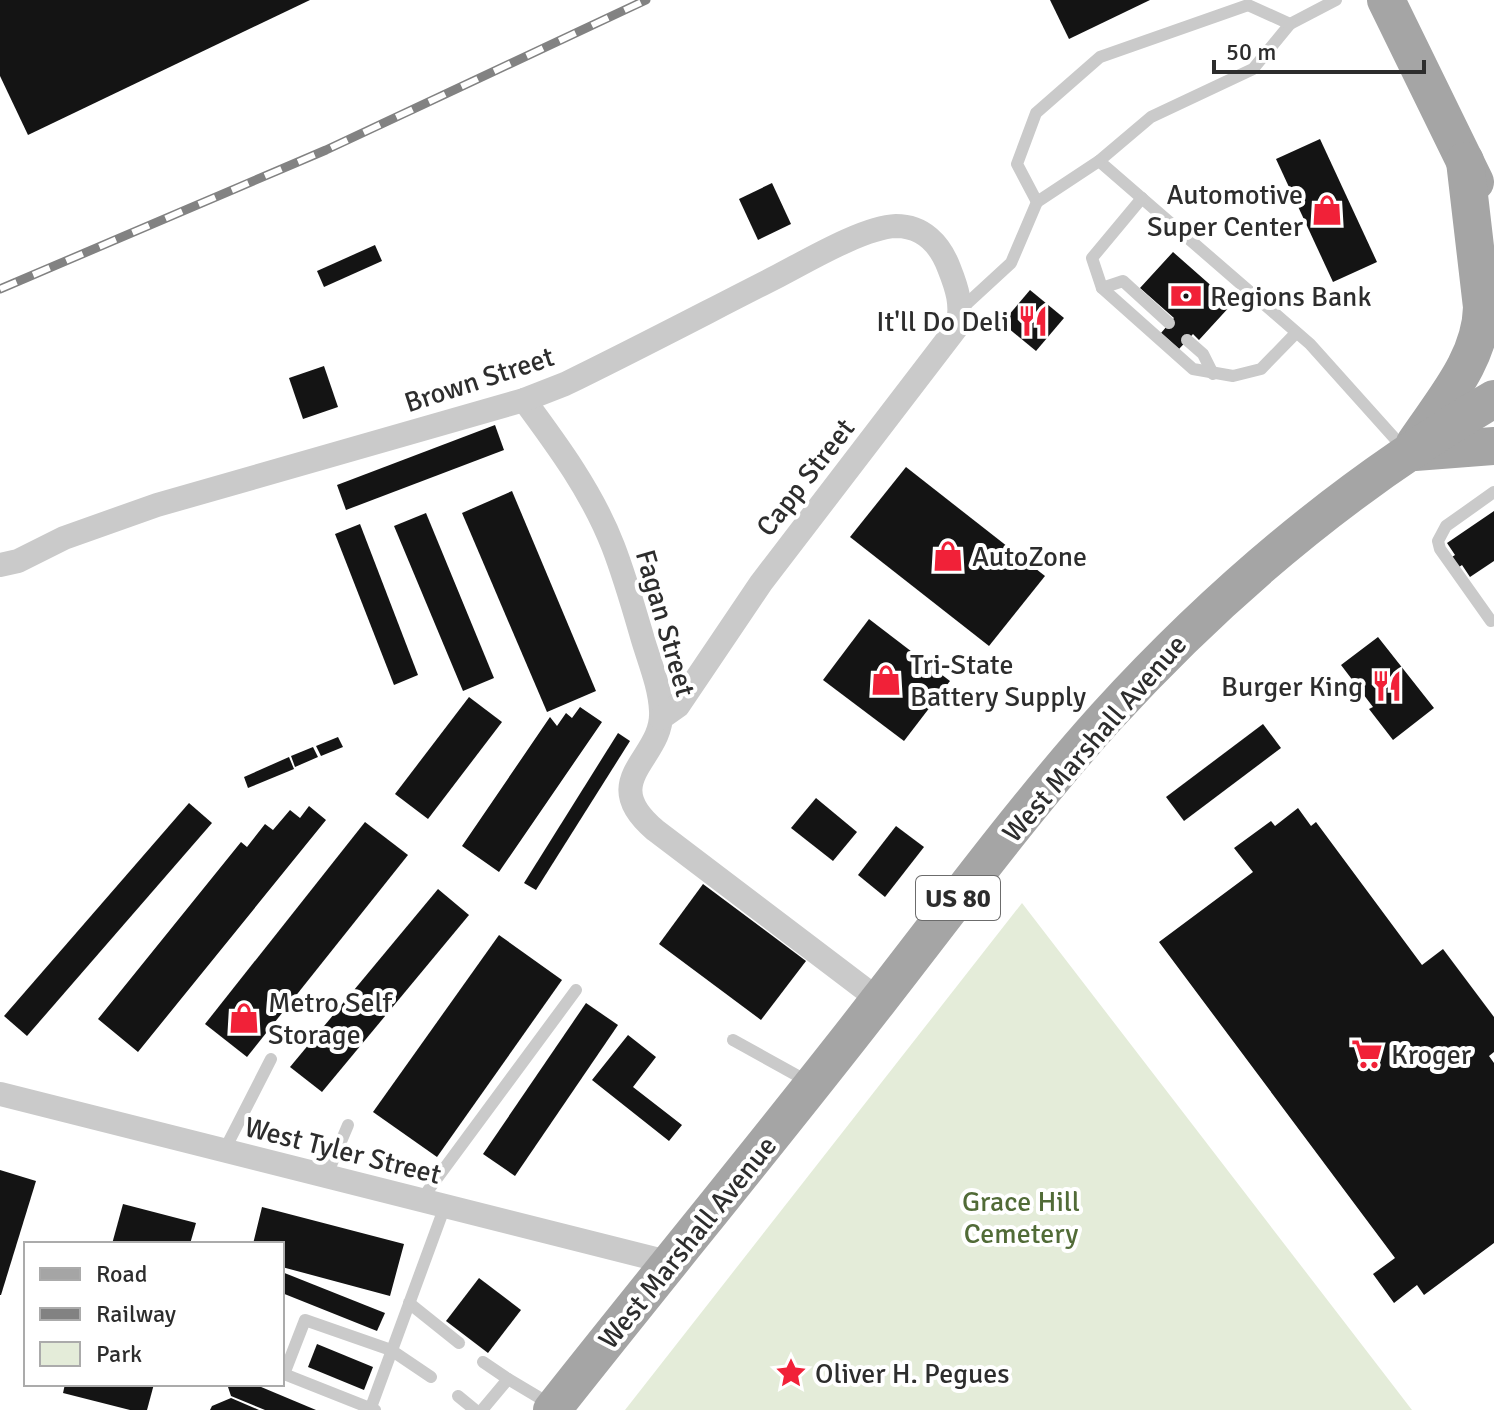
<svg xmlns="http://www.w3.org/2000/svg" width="1494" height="1410" font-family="Signika,sans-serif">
  <rect width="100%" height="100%" fill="#fff"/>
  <path fill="#e4ecd9" d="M1022,903L1412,1410H625Z"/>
  <g fill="#141414">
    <path d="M0,0H310L28,135L0,76Z"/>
    <path d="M1050,0H1150L1069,39Z"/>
    <path d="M1320,139L1377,262L1333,282L1276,159Z"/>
    <path d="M772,183L791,224L758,240L739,199Z"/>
    <path d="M375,245L382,261L324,287L317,271Z"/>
    <path d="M1173,252L1232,304L1199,340L1193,334L1179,349L1161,333L1174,318L1140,288Z"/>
    <path d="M1030,290L1064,318L1036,351L1002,323Z"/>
    <path d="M324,366L338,407L303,419L289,378Z"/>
    <path d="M495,425L504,450L346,510L337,485Z"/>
    <path d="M906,467L1045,576L989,646L850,537Z"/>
    <path d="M512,491L596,691L547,712L462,513Z"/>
    <path d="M1494,511V561L1470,577L1462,565L1453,571L1446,561L1455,555L1447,543Z"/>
    <path d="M426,513L494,678L463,691L394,526Z"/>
    <path d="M360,524L418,675L394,685L335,534Z"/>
    <path d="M869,619L950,681L904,741L823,680Z"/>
    <path d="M1378,637L1434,708L1393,740L1369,709L1373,707L1341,665Z"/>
    <path d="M469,697L502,722L428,819L395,794Z"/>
    <path d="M580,707L602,722L499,872L462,846L550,717L557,726L566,713L572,718Z"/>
    <path d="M1263,724L1281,748L1184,821L1166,797Z"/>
    <path d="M618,733L630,741L536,890L524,883Z"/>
    <path d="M338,737L343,747L321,756L316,746Z"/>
    <path d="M313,747L318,757L295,767L291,756Z"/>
    <path d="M289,757L294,769L248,788L244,777Z"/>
    <path d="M816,798L857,832L833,861L791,828Z"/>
    <path d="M189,803L212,823L27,1036L4,1016Z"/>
    <path d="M309,806L326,820L138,1052L98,1019L241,842L247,847L265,824L273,830L290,810L300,818Z"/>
    <path d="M1298,808L1311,826L1316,822L1422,965L1443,949L1494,1017V1052L1489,1056L1494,1063V1243L1424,1295L1417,1285L1394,1303L1373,1274L1395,1258L1159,942L1253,872L1234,848L1271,821L1275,826Z"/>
    <path d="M365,822L408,855L247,1057L205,1024Z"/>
    <path d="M896,826L924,847L885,897L858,875Z"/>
    <path d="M703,884L806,961L761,1020L659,944Z"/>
    <path d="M438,889L469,915L322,1092L290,1067Z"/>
    <path d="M499,935L562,980L437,1157L373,1112Z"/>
    <path d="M586,1003L618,1025L515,1176L483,1154Z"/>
    <path d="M628,1035L656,1057L633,1087L682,1125L669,1141L592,1080Z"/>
    <path d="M0,1170L36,1181L1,1295H0Z"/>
    <path d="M123,1204L196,1223L190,1244H112Z"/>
    <path d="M262,1207L404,1244L390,1296L282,1267V1244H253Z"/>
    <path d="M282,1272L385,1313L377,1331L282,1293Z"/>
    <path d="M479,1278L521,1310L488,1353L446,1321Z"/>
    <path d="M317,1344L373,1367L364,1390L308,1367Z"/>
    <path d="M65,1384H154L147,1410H130L63,1393Z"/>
    <path d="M227,1384H254L316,1410H265L231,1396Z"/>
    <path d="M231,1398L259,1410H210L212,1406Z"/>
  </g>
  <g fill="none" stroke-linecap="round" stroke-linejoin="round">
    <g stroke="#cacaca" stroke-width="12">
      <path d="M1336,0L1290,24L1253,69L1151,117L1099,161L1310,344L1406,451"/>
      <path d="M1099,161L1037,202L1017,164L1036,113L1100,57L1248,5L1290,24"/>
      <path d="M1142,198L1092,258L1102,288L1193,369L1233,376L1261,369L1296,333"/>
      <path d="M1102,288L1123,281L1169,323"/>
      <path d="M961,309L1011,263L1037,202"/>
      <path d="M1187,340L1203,354L1213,374"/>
      <path d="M1491,621L1440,549L1438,541L1446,526L1494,492"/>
      <path d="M733,1040L807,1081"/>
      <path d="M224,1151L271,1059"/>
      <path d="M326,1177L348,1125"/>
      <path d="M421,1200L576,990"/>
      <path d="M409,1303L459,1343"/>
      <path d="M508,1379L550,1404"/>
      <path d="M458,1396L475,1410"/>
      <path d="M370,1410L445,1206"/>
      <path d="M375,1410L284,1374L305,1320L391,1350L431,1377"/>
      <path d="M482,1410L508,1379L483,1362"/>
    </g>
    <g stroke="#cacaca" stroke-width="24">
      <path d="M524,400C558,446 592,492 613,546C625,577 634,609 643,640C650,663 660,687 661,711C664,759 595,779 655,830L879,1000"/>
      <path d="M0,565L18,561L64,538L157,505L524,400L565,384C637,349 707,312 778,276C807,261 864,227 896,226C923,226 940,244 949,268C957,288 963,306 957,327L761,583L678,706L661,718"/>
      <path d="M0,1094L671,1263"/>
    </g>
    <g stroke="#a5a5a5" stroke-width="38">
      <path d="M1386,0L1475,182"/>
      <path d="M1415,443C1443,401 1481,359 1482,307L1465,161"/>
      <path d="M1415,452L1494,446"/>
      <path d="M552,1410C660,1273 772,1138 879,1000C953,905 1025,807 1106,717C1219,593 1348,484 1494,399"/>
    </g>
    <defs>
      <path id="rail" d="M0,289L326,150L646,0"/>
    </defs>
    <use href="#rail" stroke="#828282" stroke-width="9"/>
    <use href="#rail" stroke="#fff" stroke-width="6" stroke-dasharray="18" stroke-linecap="butt"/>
  </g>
  <defs>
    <symbol id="shop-bare" viewBox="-9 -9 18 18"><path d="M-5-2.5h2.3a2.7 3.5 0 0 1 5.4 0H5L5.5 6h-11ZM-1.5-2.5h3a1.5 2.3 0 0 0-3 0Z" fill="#f12138" stroke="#fff" stroke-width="2.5" paint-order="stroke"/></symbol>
    <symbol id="bank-bare" viewBox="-9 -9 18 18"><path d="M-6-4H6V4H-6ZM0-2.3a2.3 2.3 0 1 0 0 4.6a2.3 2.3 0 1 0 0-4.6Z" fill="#f12138" stroke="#fff" stroke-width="2.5" paint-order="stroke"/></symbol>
    <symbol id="restaurant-bare" viewBox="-9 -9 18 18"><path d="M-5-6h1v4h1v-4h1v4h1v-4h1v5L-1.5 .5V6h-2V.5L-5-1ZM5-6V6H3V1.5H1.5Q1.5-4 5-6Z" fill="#f12138" stroke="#fff" stroke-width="2.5" paint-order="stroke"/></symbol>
    <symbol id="supermarket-bare" viewBox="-9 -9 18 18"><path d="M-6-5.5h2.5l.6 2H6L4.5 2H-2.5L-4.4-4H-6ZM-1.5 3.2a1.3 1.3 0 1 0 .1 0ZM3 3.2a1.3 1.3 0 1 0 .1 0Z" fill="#f12138" stroke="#fff" stroke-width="2.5" paint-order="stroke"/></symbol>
    <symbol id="sight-bare" viewBox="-9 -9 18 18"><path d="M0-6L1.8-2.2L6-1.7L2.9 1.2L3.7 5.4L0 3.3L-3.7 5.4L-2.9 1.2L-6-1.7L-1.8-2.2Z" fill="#f12138" stroke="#fff" stroke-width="2.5" paint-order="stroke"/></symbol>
  </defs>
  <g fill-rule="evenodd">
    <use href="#shop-bare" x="1305" y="188" width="44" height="44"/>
    <use href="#bank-bare" x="1164" y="274" width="44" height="44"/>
    <use href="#restaurant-bare" x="1011" y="299" width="44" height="44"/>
    <use href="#shop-bare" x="926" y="534" width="44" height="44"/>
    <use href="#shop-bare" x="864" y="658" width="44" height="44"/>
    <use href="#restaurant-bare" x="1365" y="664" width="44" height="44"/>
    <use href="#shop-bare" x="222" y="996" width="44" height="44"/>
    <use href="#supermarket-bare" x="1345" y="1032" width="44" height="44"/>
    <use href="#sight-bare" x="769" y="1351" width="44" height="44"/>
  </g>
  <g text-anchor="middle" stroke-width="8" stroke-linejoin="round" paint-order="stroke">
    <rect fill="#fff" stroke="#6c6c6c" stroke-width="2" x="916" y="876" width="84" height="44" rx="6"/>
    <g font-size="26" font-weight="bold" fill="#2d2d2d">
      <text x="958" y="907">US 80</text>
    </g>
    <g font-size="28" fill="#2d2d2d" stroke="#fff" text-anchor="start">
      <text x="1303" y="204" text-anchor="end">Automotive<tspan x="1303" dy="32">Super Center</tspan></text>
      <text x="1210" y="306">Regions Bank</text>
      <text x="1009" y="331" text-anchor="end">It'll Do Deli</text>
      <text x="972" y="566">AutoZone</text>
      <text x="910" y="674">Tri-State<tspan x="910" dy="32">Battery Supply</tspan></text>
      <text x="1363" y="696" text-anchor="end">Burger King</text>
      <text x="268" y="1012">Metro Self<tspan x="268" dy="32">Storage</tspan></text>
      <text x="1391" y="1064">Kroger</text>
      <text x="815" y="1383">Oliver H. Pegues</text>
    </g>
    <g font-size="28" fill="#2d2d2d" stroke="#fff">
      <text transform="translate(479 379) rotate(-18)" y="10">Brown Street</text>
      <text transform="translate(805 477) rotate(-52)" y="10">Capp Street</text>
      <text transform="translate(666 623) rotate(74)" y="10">Fagan Street</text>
      <text transform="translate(1094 738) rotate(-49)" y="10">West Marshall Avenue</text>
      <text transform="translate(343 1150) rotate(14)" y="10">West Tyler Street</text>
      <text transform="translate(687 1242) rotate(-51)" y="10">West Marshall Avenue</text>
    </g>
    <g font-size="28" fill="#516b37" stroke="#fff">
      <text x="1021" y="1211">Grace Hill<tspan x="1021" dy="32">Cemetery</tspan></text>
    </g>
  </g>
  <rect x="24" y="1242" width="260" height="144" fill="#ffffff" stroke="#ababab" stroke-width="2"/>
  <rect x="40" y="1268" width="40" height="12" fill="#a5a5a5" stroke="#ababab" stroke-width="2"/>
  <text x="96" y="1282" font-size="24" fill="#2d2d2d">Road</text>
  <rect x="40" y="1308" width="40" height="12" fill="#828282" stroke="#ababab" stroke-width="2"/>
  <text x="96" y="1322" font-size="24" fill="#2d2d2d">Railway</text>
  <rect x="40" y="1342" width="40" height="24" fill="#e4ecd9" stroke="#ababab" stroke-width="2"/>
  <text x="96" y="1362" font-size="24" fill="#2d2d2d">Park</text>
  <path d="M1214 60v12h210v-12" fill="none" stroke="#2d2d2d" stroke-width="4"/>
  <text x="1226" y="60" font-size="24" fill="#2d2d2d" stroke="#ffffff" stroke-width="6" paint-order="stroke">50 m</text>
</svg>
